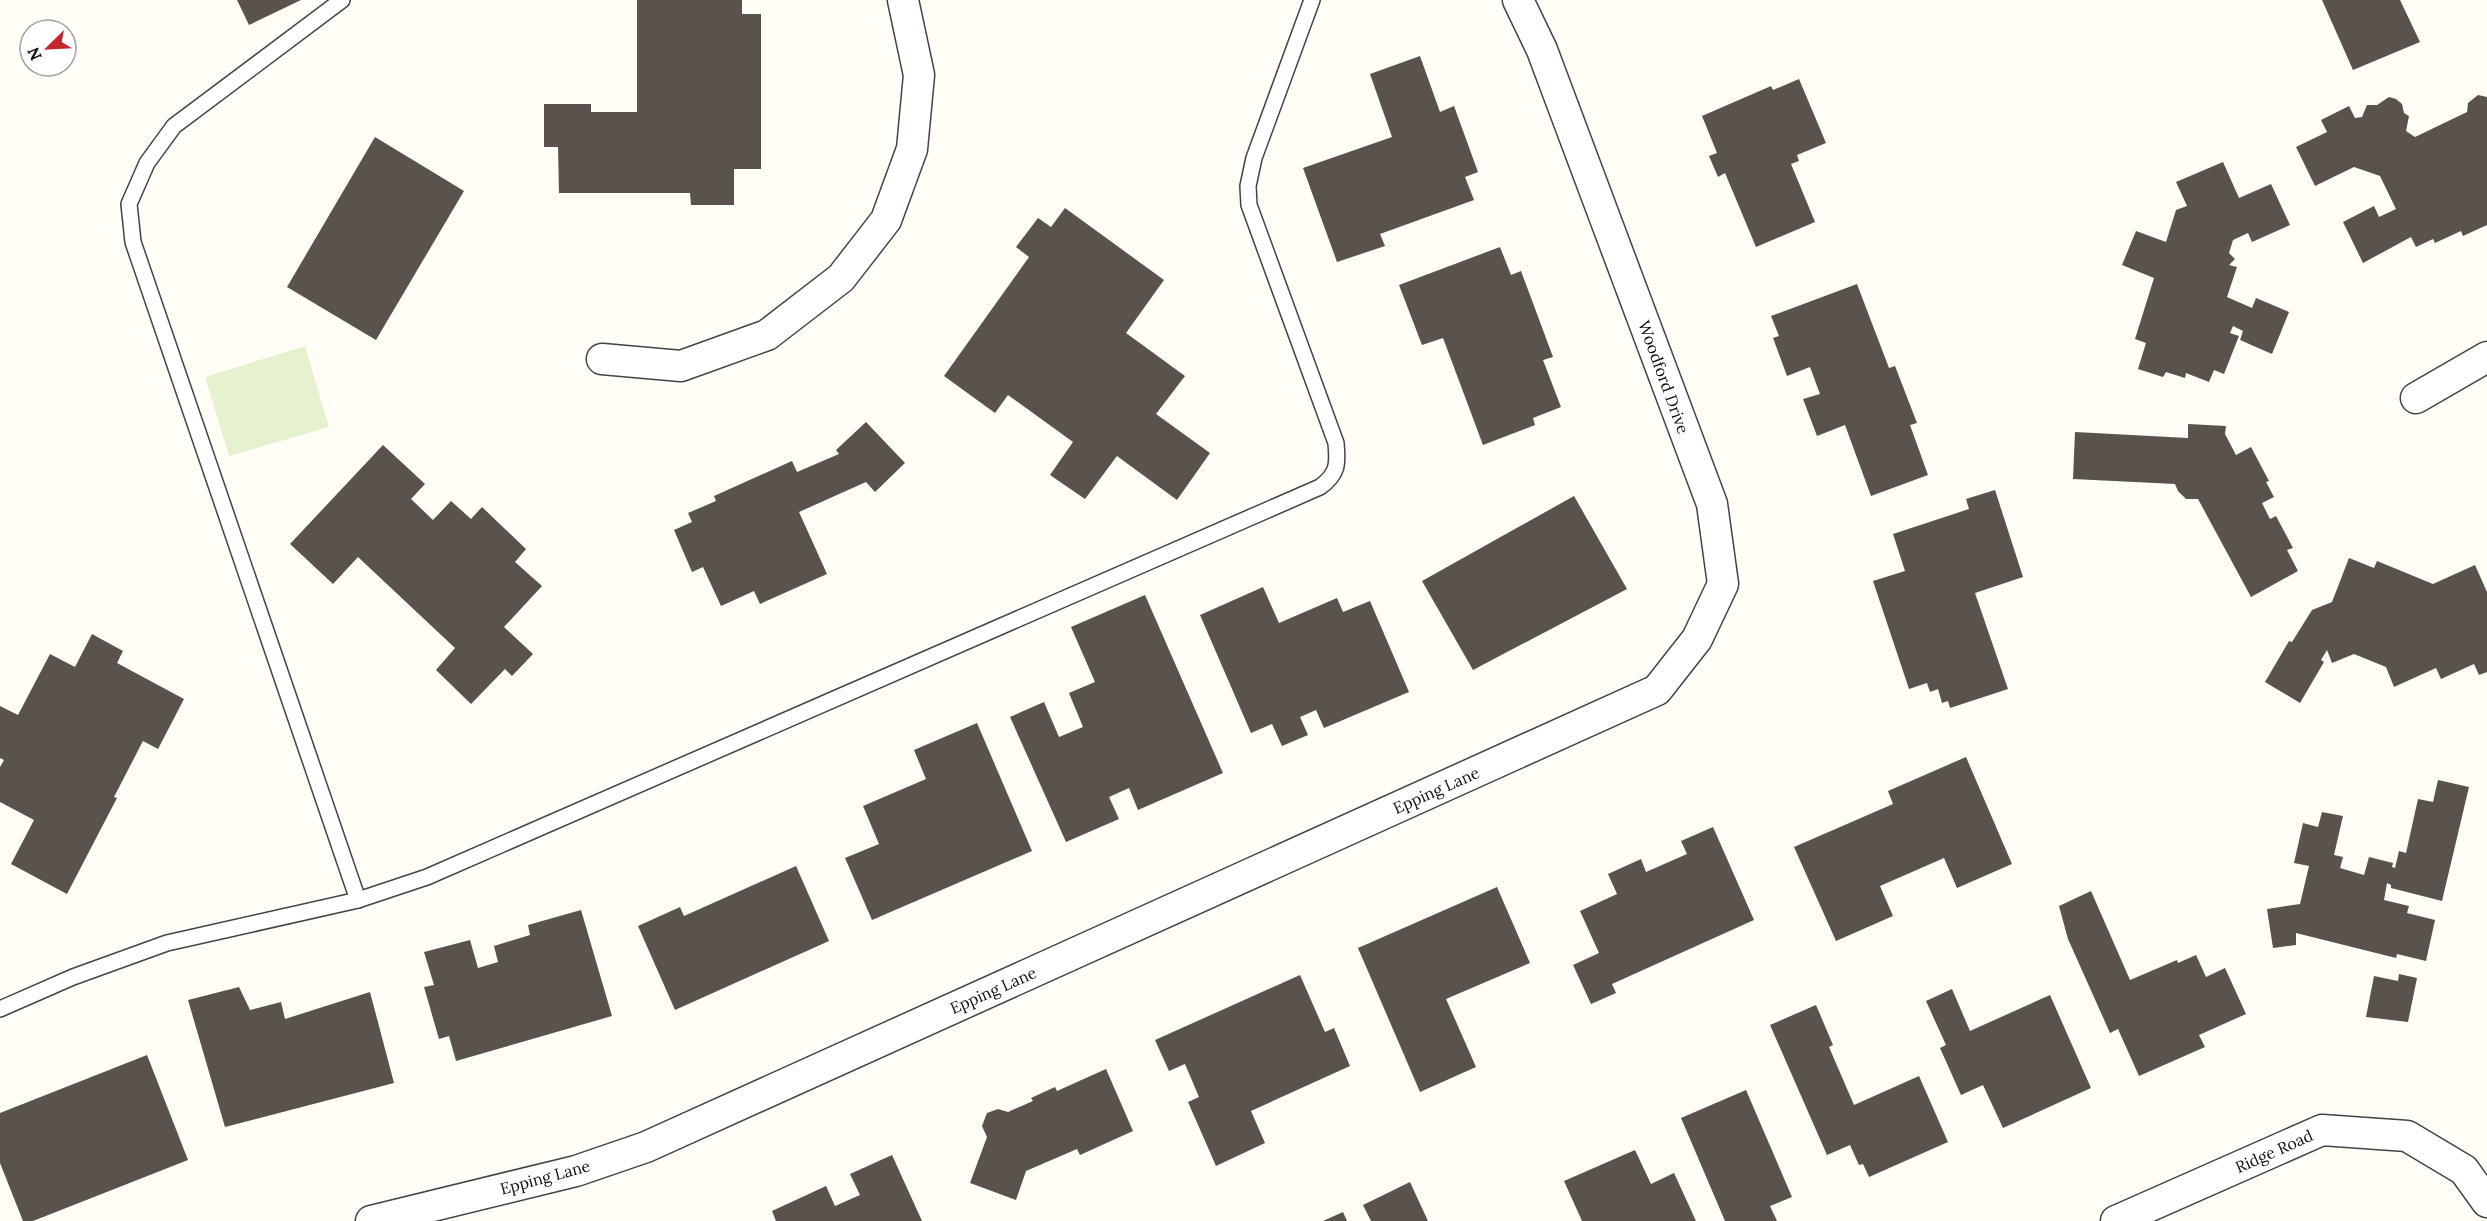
<svg xmlns="http://www.w3.org/2000/svg" width="2487" height="1221" font-family="Lora,serif">
  <rect width="100%" height="100%" fill="#fffdf5"/>
  <path fill="#e6f2cf" d="M305,346L329,427L229,456L205,377Z"/>
  <g fill="#5a524d">
    <path d="M237,0H301L249,25Z"/>
    <path d="M637,0H742V14H761V169H734V205H691L690,193H559L558,147H544V104H591V112H637Z"/>
    <path d="M2322,0H2400L2420,42L2353,70Z"/>
    <path d="M1420,56L1440,112L1454,106L1478,172L1465,177L1474,200L1380,234L1385,246L1337,262L1303,168L1392,137L1370,74Z"/>
    <path d="M1799,79L1826,143L1797,155L1799,161L1791,164L1815,222L1756,247L1725,173L1718,177L1709,156L1717,153L1702,116L1771,86L1773,90Z"/>
    <path d="M2478,95L2487,97V225L2463,236L2461,231L2435,243L2433,239L2416,247L2411,237L2363,263L2343,222L2374,206L2379,217L2396,209L2380,176L2354,167L2315,186L2296,147L2327,132L2321,120L2349,106L2355,118L2362,117L2367,105H2377L2389,97L2396,99L2402,104L2404,113L2409,116L2406,131L2415,137L2467,112L2468,103Z"/>
    <path d="M375,137L464,191L376,340L287,287Z"/>
    <path d="M2223,162L2239,198L2271,184L2290,225L2252,242L2248,233L2233,240L2229,253L2235,259L2229,265L2237,267L2227,297L2252,308L2256,298L2289,312L2272,354L2240,340L2243,331L2233,326L2230,333L2239,336L2224,374L2214,370L2209,382L2186,373L2185,378L2166,372L2163,377L2138,369L2146,343L2135,339L2154,278L2122,265L2136,231L2166,242L2176,210L2187,206L2176,182Z"/>
    <path d="M1065,208L1164,280L1126,333L1185,376L1156,414L1210,453L1177,500L1117,456L1085,499L1050,475L1073,442L1008,395L995,413L944,376L1029,257L1016,247L1038,218L1051,227Z"/>
    <path d="M1500,247L1511,275L1521,271L1553,357L1543,360L1561,407L1533,418L1535,425L1483,445L1443,338L1422,345L1399,285Z"/>
    <path d="M1857,284L1889,368L1895,366L1917,423L1910,425L1928,475L1871,496L1845,425L1817,436L1803,399L1820,394L1810,367L1787,376L1773,338L1779,336L1771,316Z"/>
    <path d="M866,422L905,463L875,492L866,482L799,512L827,574L760,604L754,591L721,606L703,567L692,572L674,530L692,522L688,513L716,501L714,496L792,461L797,472L839,454L836,450Z"/>
    <path d="M2188,424L2226,426L2225,434L2236,455L2251,447L2269,481L2266,482L2274,497L2262,503L2270,519L2276,516L2293,548L2287,550L2298,571L2251,597L2198,499H2186L2178,491L2175,484L2073,479L2075,432L2188,438Z"/>
    <path d="M383,445L425,484L411,499L433,520L451,501L471,519L482,507L526,549L515,562L542,586L504,627L533,654L512,676L505,669L471,704L436,670L455,648L358,557L333,584L290,544Z"/>
    <path d="M1995,490L2023,577L1975,593L2008,689L1950,708L1948,701L1942,703L1938,689L1930,692L1927,683L1909,689L1873,581L1905,571L1893,534L1969,509L1966,499Z"/>
    <path d="M1574,496L1627,589L1473,670L1422,581Z"/>
    <path d="M2349,558L2374,568L2377,561L2433,584L2475,565L2487,592V672L2479,675L2474,664L2441,679L2436,668L2394,687L2386,667L2354,654L2332,663L2327,650L2321,660L2324,662L2300,703L2265,682L2289,641L2292,642L2312,610L2332,602Z"/>
    <path d="M1263,587L1279,623L1337,598L1343,612L1370,601L1409,692L1324,728L1316,710L1300,717L1308,735L1282,746L1272,724L1251,733L1200,615Z"/>
    <path d="M1145,595L1223,773L1138,810L1129,788L1109,797L1119,819L1066,842L1010,717L1044,702L1059,737L1083,727L1069,693L1095,682L1071,627Z"/>
    <path d="M92,634L123,651L117,663L184,699L158,749L143,741L114,797L117,798L67,894L11,864L34,820L0,802V767L4,760L0,758V706L18,715L50,654L75,667Z"/>
    <path d="M977,723L1032,851L872,920L845,858L879,844L863,806L926,779L914,750Z"/>
    <path d="M1966,757L2012,864L1957,888L1944,858L1880,886L1893,916L1836,941L1794,847L1893,804L1888,791Z"/>
    <path d="M2438,780L2469,787L2442,901L2391,888V885L2387,883L2384,900L2409,906L2407,913L2435,920L2426,961L2397,954L2396,958L2296,933V945L2273,948L2267,909L2300,904L2309,866L2294,863L2303,823L2318,827L2322,812L2343,816L2334,855L2343,857L2340,868L2364,875L2369,857L2393,863L2392,867L2395,868L2399,851L2406,853L2418,799L2433,802Z"/>
    <path d="M1713,827L1754,920L1612,984L1616,993L1591,1004L1573,965L1599,953L1580,911L1617,894L1608,874L1641,859L1646,872L1687,854L1681,841Z"/>
    <path d="M796,866L829,941L675,1010L638,926L680,907L684,916Z"/>
    <path d="M1497,887L1530,963L1446,999L1476,1067L1420,1092L1358,948Z"/>
    <path d="M2091,891L2130,980L2177,960L2178,963L2196,955L2206,977L2225,968L2246,1014L2199,1035L2205,1047L2139,1076L2118,1029L2110,1033L2068,939L2059,906Z"/>
    <path d="M581,910L612,1016L456,1061L449,1036L439,1039L424,987L434,985L424,952L470,940L478,968L498,962L494,946L530,935L528,925Z"/>
    <path d="M2399,974L2417,978L2408,1022L2366,1017L2374,976L2398,981Z"/>
    <path d="M1300,975L1325,1032L1334,1028L1350,1066L1251,1111L1265,1143L1216,1166L1188,1102L1199,1097L1185,1064L1169,1071L1155,1040Z"/>
    <path d="M239,987L250,1010L281,1002L285,1019L370,992L394,1083L225,1127L188,1000Z"/>
    <path d="M1952,989L1970,1031L2050,995L2091,1088L2003,1128L1983,1085L1961,1095L1940,1048L1946,1045L1926,1001Z"/>
    <path d="M1816,1005L1833,1045L1829,1047L1854,1105L1919,1076L1948,1142L1869,1177L1863,1164L1859,1165L1850,1145L1827,1155L1770,1025Z"/>
    <path d="M147,1055L188,1160L33,1221H23L0,1163V1113Z"/>
    <path d="M1106,1069L1133,1131L1080,1155L1077,1149L1026,1171L1016,1200L970,1183L987,1137L982,1126L987,1113L998,1109L1008,1112L1033,1101L1031,1098L1055,1087L1057,1091Z"/>
    <path d="M1746,1090L1792,1197L1770,1206L1777,1221H1725L1681,1118Z"/>
    <path d="M1635,1150L1651,1184L1674,1173L1696,1221H1582L1564,1181Z"/>
    <path d="M892,1155L922,1221H776L772,1211L826,1186L835,1206L860,1195L850,1174Z"/>
    <path d="M1410,1182L1428,1221H1371L1363,1205Z"/>
    <path d="M1343,1212L1347,1221H1323Z"/>
  </g>
  <g fill="none" stroke-linecap="round" stroke-linejoin="round">
    <defs>
      <g id="lane">
        <path d="M342,0L174,126L147,163L129,204L133,242L358,900"/>
        <path d="M0,1009L73,977L167,943L358,900L427,877L1320,487C1338,474 1338,464 1336,443L1249,205L1248,186L1254,158L1312,0"/>
      </g>
      <g id="street">
        <path d="M602,359L681,366L767,335L841,278L886,220L912,149L919,75L903,0"/>
        <path d="M2416,398L2487,357"/>
        <path d="M371,1221L576,1171L646,1147L1657,690L1697,639L1723,584L1712,504L1542,50L1518,0"/>
        <path d="M2116,1221L2322,1130L2407,1136L2464,1170L2487,1202"/>
      </g>
    </defs>
    <use href="#lane" stroke="#444" stroke-width="18"/>
    <use href="#street" stroke="#444" stroke-width="33"/>
    <use href="#lane" stroke="#fff" stroke-width="15"/>
    <use href="#street" stroke="#fff" stroke-width="30"/>
  </g>
  <g text-anchor="middle" stroke-width="6" stroke-linejoin="round" paint-order="stroke">
    <g font-size="16" fill="#111" stroke="#fff">
      <text transform="translate(1664 377) rotate(70)" y="6">Woodford Drive</text>
      <text transform="translate(1436 790) rotate(-24)" y="6">Epping Lane</text>
      <text transform="translate(993 990) rotate(-24)" y="6">Epping Lane</text>
      <text transform="translate(2274 1151) rotate(-24)" y="6">Ridge Road</text>
      <text transform="translate(545 1177) rotate(-15)" y="6">Epping Lane</text>
    </g>
  </g>
  <g transform="translate(48 48) rotate(246)"><circle r="28" fill="#ffffff" stroke="#a0a0a0" stroke-width="1.5"/>
  <path d="M0-4.5L10 22L0 15L-10 22Z" fill="#c4262e"/>
  <text y="-9" font-size="16" font-weight="bold" text-anchor="middle" fill="#111111">N</text>
  </g>
</svg>
